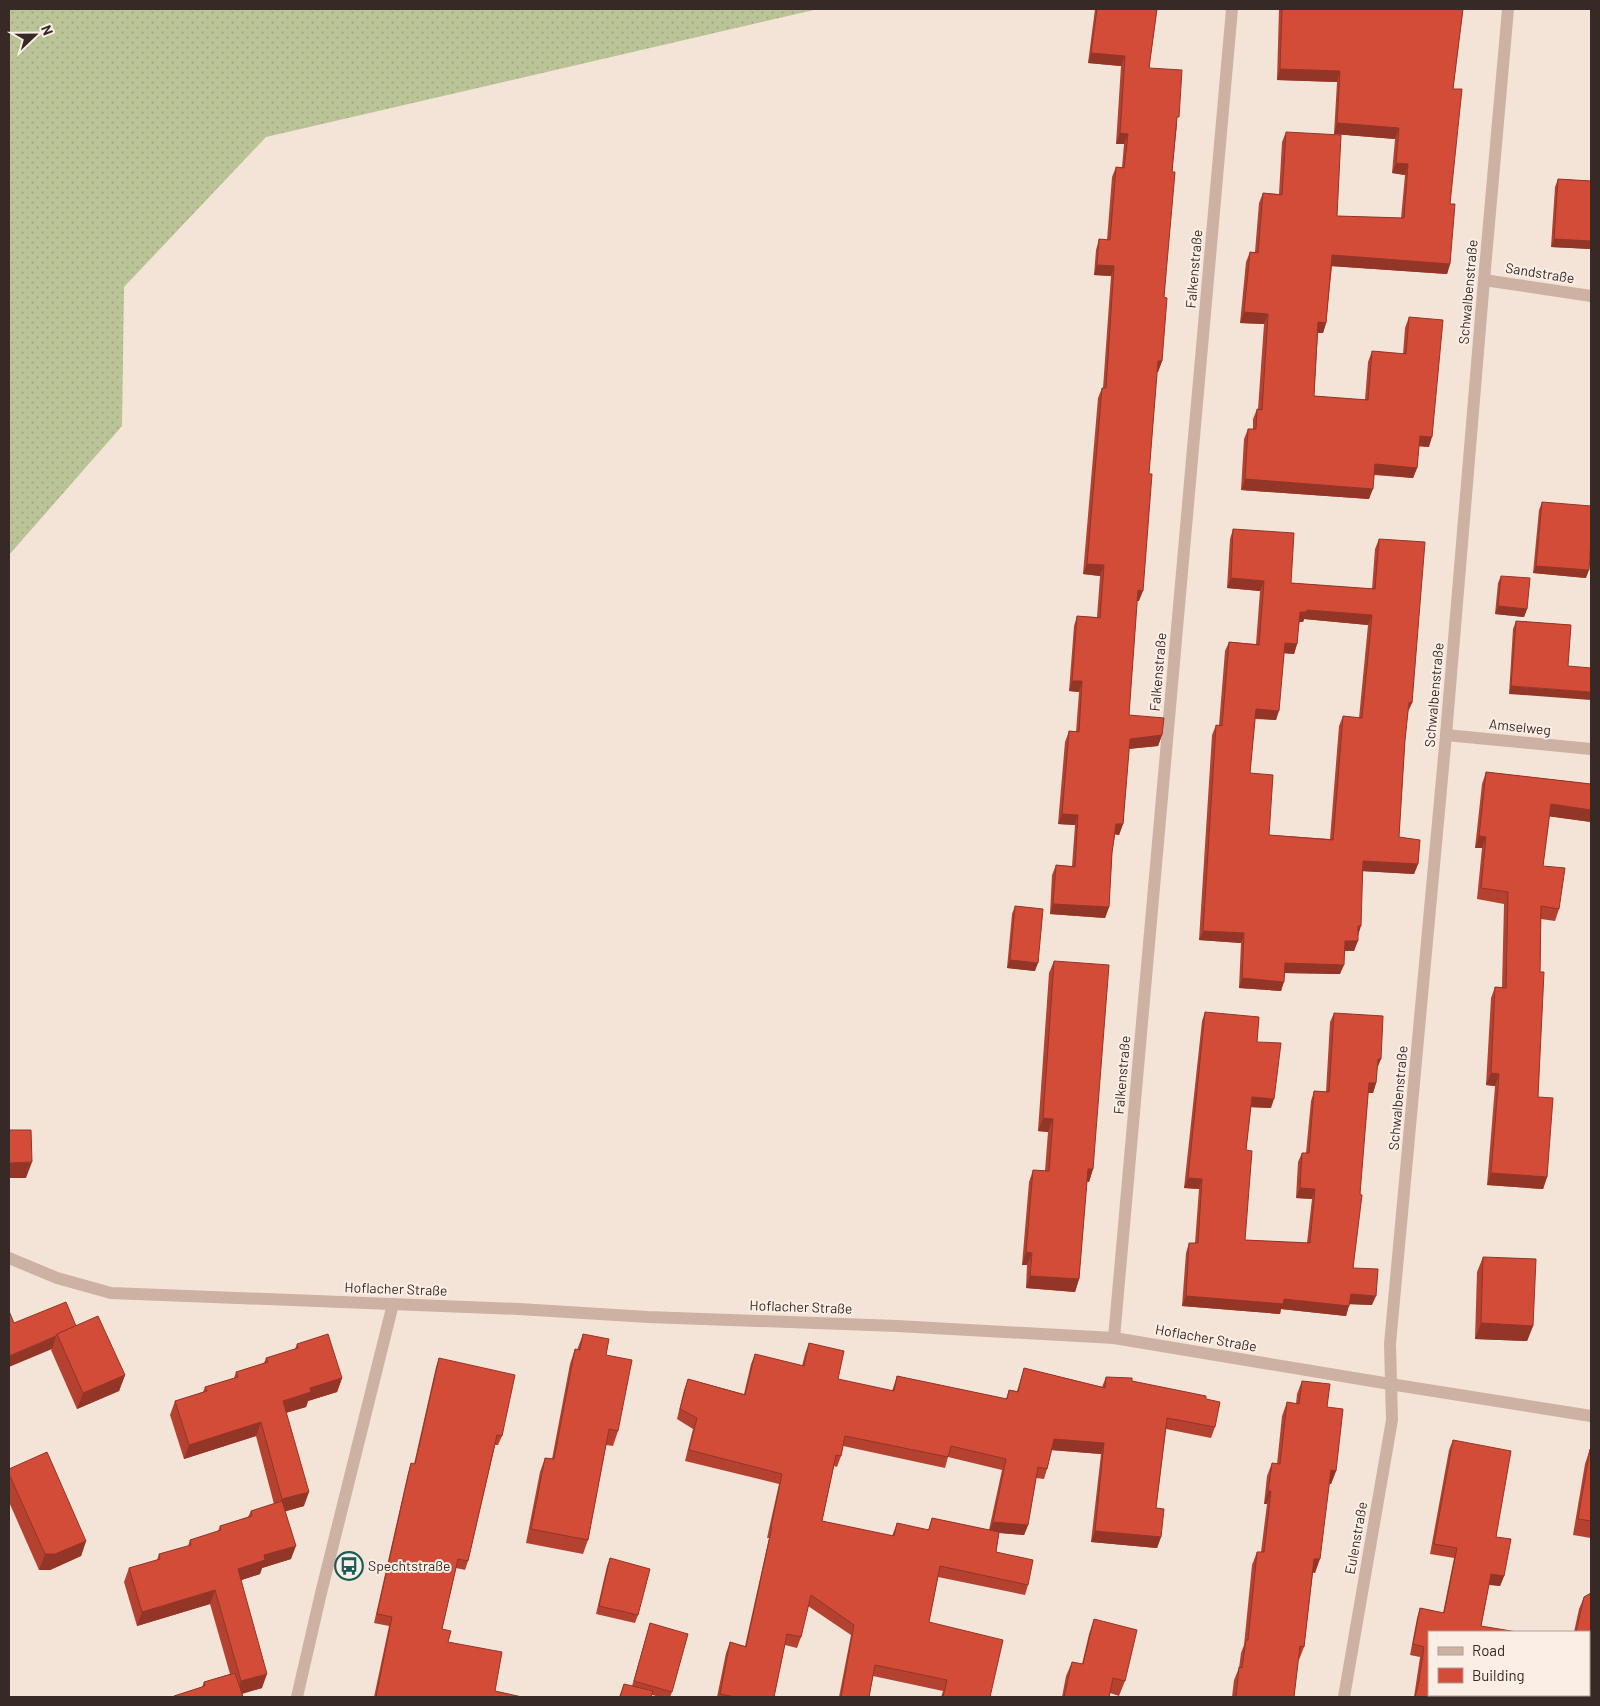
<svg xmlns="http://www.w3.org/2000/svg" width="1600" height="1706" font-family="Barlow,sans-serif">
  <defs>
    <pattern id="grass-dots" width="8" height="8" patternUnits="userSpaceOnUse" patternTransform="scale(1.25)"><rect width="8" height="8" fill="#bac497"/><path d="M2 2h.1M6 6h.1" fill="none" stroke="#a0a882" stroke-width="1.8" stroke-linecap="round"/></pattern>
  </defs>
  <rect width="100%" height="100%" fill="#f4e4d8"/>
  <path fill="url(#grass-dots)" d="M9,9H818L266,137L124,287L122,426L9,555Z"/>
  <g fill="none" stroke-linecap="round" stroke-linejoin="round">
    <g stroke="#cdb1a3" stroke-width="12">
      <path d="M1484,280L1591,296"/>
      <path d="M1446,735L1591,749"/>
      <path d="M9,1258L57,1278L111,1293L519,1309L648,1317L897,1326L1114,1338L1390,1384L1591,1416"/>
      <path d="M1114,1338L1232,9"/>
      <path d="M297,1697L321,1593L393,1304"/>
      <path d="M1344,1697L1392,1420L1390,1344L1446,735L1484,280L1508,9"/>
    </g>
  </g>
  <g fill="#b54130" fill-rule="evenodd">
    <path d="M1095,9H1157L1149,68L1177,124L1172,172L1164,297L1162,361L1158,372H1157L1139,601H1137L1129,715L1162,735L1158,746L1129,749L1123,824L1119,835L1115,834L1112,853L1109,907L1105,918L1050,914L1052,875L1056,865L1072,866L1075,825L1058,824L1065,742L1069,731L1076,732L1079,692L1069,691L1074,626L1077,616L1097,617L1100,576L1083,574L1098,398L1102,388H1103L1111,276L1094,275L1096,250L1099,239L1107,240L1112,177L1116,167H1122L1124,144H1116L1121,66L1088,63Z"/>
    <path d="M1279,9H1463L1453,89L1450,204V264L1447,274L1332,266L1326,323L1323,333H1318L1314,396L1365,400L1368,362L1372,351L1403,354L1405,328L1409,317L1429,447L1419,446L1417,468L1413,478L1374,475L1369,499L1241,490L1244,439L1248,429H1253V419L1257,409H1258L1264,324L1240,323L1246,262L1250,252H1255L1259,203L1263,193L1279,194L1282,142L1286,132L1337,216L1401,218L1405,175L1392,173L1395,139L1334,134L1337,82L1277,80Z"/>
    <path d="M1558,179L1591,181V249L1551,247L1555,187Z"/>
    <path d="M1542,502L1586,578L1533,573L1539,510Z"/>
    <path d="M1233,529L1291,583L1372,589L1375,549L1379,539L1408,712L1405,740L1399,837L1418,864L1414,874L1363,871L1358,935L1354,951H1345L1340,974L1285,973L1281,991L1239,988L1241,943L1199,940L1212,735L1216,725H1219L1225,651L1229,642L1256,644L1260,591L1227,588L1230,539ZM1304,619L1368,625L1359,718L1343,716L1339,726L1330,839L1269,835L1250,773L1255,719L1276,720L1284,653L1294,654L1297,644L1299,622H1303Z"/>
    <path d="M1501,576L1527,609L1524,617L1495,614L1498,583Z"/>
    <path d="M1516,621L1571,625L1509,694L1513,629Z"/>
    <path d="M1486,772L1591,784V822L1549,816L1543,866L1559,909L1555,921L1541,919L1538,1097L1547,1177L1543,1189L1487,1185L1495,1086L1486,1085L1491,998L1495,987H1502L1504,904L1477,899L1482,848H1475L1482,784Z"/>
    <path d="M1015,906L1035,971L1007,968L1012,914Z"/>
    <path d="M1054,961L1093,1169L1089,1182L1087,1181L1079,1279L1075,1292L1026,1288L1027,1265H1022L1029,1182L1033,1170L1045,1171L1048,1132L1038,1131L1049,973Z"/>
    <path d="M1205,1012L1257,1042L1271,1108L1251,1107L1246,1150L1245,1240L1307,1243L1312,1199L1296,1198L1298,1162L1302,1153H1306L1311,1101L1314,1091L1326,1092L1330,1022L1334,1013L1377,1069L1376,1083L1373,1093H1368L1353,1268L1372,1305L1349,1304L1346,1316L1281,1309L1280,1314L1182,1306L1186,1253L1189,1243H1195L1199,1189L1184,1188L1202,1021Z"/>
    <path d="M1483,1257L1533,1326L1527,1341L1475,1339L1477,1272Z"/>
    <path d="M14,1323L76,1326L125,1375L119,1391L77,1409L51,1350L52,1349Z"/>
    <path d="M583,1334L606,1355L618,1431L613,1446L606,1445L588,1540L583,1554L526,1543L540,1472L545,1458L552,1459L570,1364L575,1349L577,1350Z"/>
    <path d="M809,1343L838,1379L892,1391L897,1376L1006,1399L1009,1390L1017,1391L1024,1368L1102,1387L1106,1377L1132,1381L1206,1399L1215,1427L1211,1438L1166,1429L1156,1508L1161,1537L1157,1548L1091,1542L1101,1454L1052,1450L1047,1469L1044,1479L1036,1478L1028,1525L1024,1535L999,1533L996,1552L1028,1585L1025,1595L938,1577L929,1622L990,1697H941L943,1691L873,1676L869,1697H839L851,1635L808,1606L801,1637L797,1648L785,1645L774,1697H717L726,1653L730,1642L745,1646L769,1538H767L779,1484L685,1461L693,1429L677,1419L684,1390L688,1379L744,1394L751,1364L755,1354L802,1366L805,1354ZM843,1446L945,1468L948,1457L1002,1470L989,1530L932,1518L928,1530L897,1523L892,1536L822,1521L834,1466L837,1467L841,1456Z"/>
    <path d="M297,1344L342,1378L337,1392L308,1401L306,1407L286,1413L304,1506L285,1511L291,1559L262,1568L260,1574L241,1580L262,1688L242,1694L243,1697H173L174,1696L202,1687L204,1682L230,1674L210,1604L137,1626L124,1582L129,1568L157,1560L159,1554L188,1546L190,1540L218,1531L220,1526L248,1517L251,1511L274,1504L256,1436L184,1459L170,1415L175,1401L203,1392L205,1387L234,1378L236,1372L264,1363L266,1358L295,1349Z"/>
    <path d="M439,1358L502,1436L498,1445H495L468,1561L465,1570L456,1568L442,1629L448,1642L495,1691L522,1697H374L389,1626L374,1623L408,1473L411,1463L414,1464L436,1367Z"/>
    <path d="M1302,1381L1327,1407L1336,1471L1331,1484H1329L1315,1573L1313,1572L1304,1647L1299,1660H1298L1294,1697H1232L1234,1680L1239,1668L1241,1653L1244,1645L1252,1565L1257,1552H1261L1267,1504H1264L1267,1476L1272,1463L1277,1464L1282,1416L1287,1402L1296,1404L1297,1394Z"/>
    <path d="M1453,1440L1496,1537L1504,1576L1500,1586L1489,1585L1481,1626L1506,1697H1414L1420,1657L1410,1655L1417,1618L1420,1608L1443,1613L1454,1558L1430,1554L1449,1450Z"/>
    <path d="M1590,1449H1591V1538L1573,1535L1585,1464Z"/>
    <path d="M9,1469L86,1541L81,1556L50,1570H39L9,1502Z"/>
    <path d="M610,1558L638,1615L635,1623L596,1614L607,1566Z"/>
    <path d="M1591,1593V1654L1589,1653V1632H1574L1579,1609L1584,1597Z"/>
    <path d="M1094,1619L1125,1681L1119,1696L1110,1693L1109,1697H1062L1066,1676L1072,1662L1082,1664L1089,1634Z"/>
    <path d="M650,1623L672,1692L670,1697H660L652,1695L651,1697H619L624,1684L632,1686Z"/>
  </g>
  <g fill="#933527">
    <path d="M1091,53L1125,56L1121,66L1088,63Z"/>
    <path d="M1280,69L1340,71L1337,82L1277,80Z"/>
    <path d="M1337,123L1399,128L1395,139L1334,134Z"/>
    <path d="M1120,133L1128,134L1124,144H1116Z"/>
    <path d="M1396,163L1408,164L1405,175L1392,173Z"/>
    <path d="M1554,239L1591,241V249L1551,247Z"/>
    <path d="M1332,255L1450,264L1447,274L1329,266Z"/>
    <path d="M1097,265L1114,266L1111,276L1094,275Z"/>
    <path d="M1244,312L1268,314L1264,324L1240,323Z"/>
    <path d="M1318,322L1326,323L1323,333H1314Z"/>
    <path d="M1158,361H1162L1158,372L1154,371Z"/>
    <path d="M1420,436L1432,437L1429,447L1416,446Z"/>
    <path d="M1375,464L1417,468L1413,478L1371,474Z"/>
    <path d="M1245,479L1373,489L1369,499L1241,490Z"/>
    <path d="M1087,564L1104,565L1100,576L1083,574Z"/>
    <path d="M1536,566L1589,570L1586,578L1533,573Z"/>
    <path d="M1231,578L1264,581L1260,591L1227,588Z"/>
    <path d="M1138,590L1143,591L1139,601H1134Z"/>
    <path d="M1498,606L1527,609L1524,617L1495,614Z"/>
    <path d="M1307,610L1372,615L1368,625L1304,619L1303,622H1296L1300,612Z"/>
    <path d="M1285,643L1297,644L1294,654L1281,653Z"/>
    <path d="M1072,681H1082L1079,692L1069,691Z"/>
    <path d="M1511,686L1591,692V700L1509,694Z"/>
    <path d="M1409,702L1412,703L1408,712Z"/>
    <path d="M1256,709L1279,711L1276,720L1252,718Z"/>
    <path d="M1162,735L1158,746L1126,749L1130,739Z"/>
    <path d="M1551,804L1591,810V822L1546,816Z"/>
    <path d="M1062,814L1078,815L1075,825L1058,824Z"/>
    <path d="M1116,824H1123L1119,835L1112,834Z"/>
    <path d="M1479,836L1486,837L1482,848H1475Z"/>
    <path d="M1363,861L1418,864L1414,874L1360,871Z"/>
    <path d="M1053,904L1109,907L1105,918L1050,914Z"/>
    <path d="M1358,926H1361L1358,936Z"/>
    <path d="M1203,931L1244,933L1241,943L1199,940Z"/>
    <path d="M1345,941H1358L1354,951L1342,950Z"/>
    <path d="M1010,960L1038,963L1035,971L1007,968Z"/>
    <path d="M1285,963L1344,965L1340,974L1282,973Z"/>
    <path d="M1242,978L1284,982L1281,991L1239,988Z"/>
    <path d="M1378,1059H1381L1377,1069Z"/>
    <path d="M1491,1073L1499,1074L1495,1086L1486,1085Z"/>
    <path d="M1369,1083H1376L1373,1093H1366Z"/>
    <path d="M1252,1097L1274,1099L1271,1108L1248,1107Z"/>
    <path d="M1043,1118L1053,1119L1048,1132L1038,1131Z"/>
    <path d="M32,1162L26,1178H9V1163Z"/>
    <path d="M1088,1169H1093L1089,1182L1083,1181Z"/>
    <path d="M1491,1173L1547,1177L1543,1189L1487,1185Z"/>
    <path d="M1188,1178L1202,1179L1199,1189L1184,1188Z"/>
    <path d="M1300,1188L1315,1189L1312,1199L1296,1198Z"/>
    <path d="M1026,1252L1032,1253L1027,1265H1022Z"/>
    <path d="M1030,1276L1079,1279L1075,1292L1026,1288Z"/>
    <path d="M1351,1294L1376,1296L1372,1305L1347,1304Z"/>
    <path d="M1186,1296L1284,1299L1349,1306L1346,1316L1281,1309L1280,1314L1182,1306Z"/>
    <path d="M1481,1323L1533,1326L1527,1341L1475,1339Z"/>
    <path d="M56,1336L52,1349L9,1367V1356Z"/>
    <path d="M125,1375L119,1391L77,1409L83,1393Z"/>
    <path d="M342,1378L337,1392L308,1401L306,1407L278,1415L283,1401L310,1388Z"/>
    <path d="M261,1422L256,1436L184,1459L189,1445Z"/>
    <path d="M1054,1439L1104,1443L1101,1454L1050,1450Z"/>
    <path d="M1331,1470L1336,1471L1331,1484H1326Z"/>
    <path d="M1268,1491H1271L1267,1504H1264Z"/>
    <path d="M309,1492L304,1506L277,1514L282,1499Z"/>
    <path d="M993,1522L1028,1525L1024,1535L989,1532Z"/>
    <path d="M1095,1531L1161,1537L1157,1548L1091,1542Z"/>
    <path d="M86,1541L81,1556L50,1570H39L45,1554Z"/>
    <path d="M296,1546L291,1559L262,1568L260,1574L233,1583L238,1569L264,1555Z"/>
    <path d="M1314,1559H1320L1315,1573L1310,1572Z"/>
    <path d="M1491,1574L1504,1576L1500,1586L1487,1584Z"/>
    <path d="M215,1590L210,1604L137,1626L142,1612Z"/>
    <path d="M267,1674L262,1688L236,1695L241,1681Z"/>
  </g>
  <g fill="#d24c38" stroke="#933527" fill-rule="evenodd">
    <path d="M1097,9H1157L1149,68L1182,70L1179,117H1177L1172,172H1175L1164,297L1167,298L1162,361H1158L1149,474H1152L1143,591L1138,590L1129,715L1164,718L1162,735L1130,739L1123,824H1116L1112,853L1109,907L1053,904L1056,865L1075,867L1078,815L1062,814L1069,731L1079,732L1082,681H1072L1077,616L1100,618L1104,565L1087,564L1102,388H1106L1114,266L1097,265L1099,239L1110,240L1116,167L1124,168L1128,134L1120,133L1125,56L1091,53Z"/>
    <path d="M1282,9H1463L1453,89H1462L1450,204H1455L1450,264L1332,255L1326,323L1318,322L1314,396L1368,400L1372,351L1406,354L1409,317L1443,320L1432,437L1420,436L1417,468L1375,464L1373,489L1245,479L1248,429H1256L1257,409L1262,410L1268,314L1244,312L1250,252L1258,253L1263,193L1282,195L1286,132L1341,135L1337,216L1404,218L1408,164L1396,163L1399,128L1337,123L1340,71L1280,69Z"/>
    <path d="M1558,179L1591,181V241L1554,239Z"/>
    <path d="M1542,502L1591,506V540L1589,570L1536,566Z"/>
    <path d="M1233,529L1294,533L1291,583L1375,589L1379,539L1425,542L1412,703L1409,702L1405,740L1399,837L1420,840L1418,864L1363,861L1361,926H1358V941H1345L1344,965L1285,963L1284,982L1242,978L1244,933L1203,931L1216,725L1222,726L1229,642L1259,645L1264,581L1231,578ZM1307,610L1372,615L1362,718L1343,716L1333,840L1269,835L1273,775L1250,773L1256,709L1279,711L1285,643L1297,644L1300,612H1306Z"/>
    <path d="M1501,576L1530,578L1527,609L1498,606Z"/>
    <path d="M1516,621L1571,625L1568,666L1591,668V692L1511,686Z"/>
    <path d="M1486,772L1591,784V810L1551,804L1543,866L1565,868L1559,909L1541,906L1540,972H1544L1538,1097L1553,1098L1547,1177L1491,1173L1499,1074L1491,1073L1495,987L1506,988L1508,892L1481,888L1486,837L1479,836Z"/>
    <path d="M1015,906L1043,909L1038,963L1010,960Z"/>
    <path d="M1054,961L1109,965L1093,1169H1088L1079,1279L1030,1276L1032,1253L1026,1252L1033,1170L1049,1171L1053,1119L1043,1118Z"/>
    <path d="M1205,1012L1259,1017L1257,1042L1281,1043L1274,1099L1252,1097L1246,1150L1252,1151L1245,1240L1310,1243L1315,1189L1300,1188L1302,1153H1309L1314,1091L1329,1092L1334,1013L1383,1016L1381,1059H1378L1376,1083H1369L1360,1194L1362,1195L1353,1268L1378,1269L1376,1296L1351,1294L1349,1306L1284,1299L1283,1304L1186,1296L1189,1243H1198L1202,1179L1188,1178Z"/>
    <path d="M9,1130H31L32,1162L9,1163Z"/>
    <path d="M1483,1257L1536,1259L1533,1326L1481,1323Z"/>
    <path d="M66,1302L76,1326L57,1334L56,1336L9,1356V1311L14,1323Z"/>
    <path d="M98,1316L125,1375L83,1393L57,1334Z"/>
    <path d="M328,1334L342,1378L310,1388L311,1392L283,1401L309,1492L282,1499L261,1422L189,1445L175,1401L207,1391L205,1387L238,1377L236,1372L268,1362L266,1358L298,1348L297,1344Z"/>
    <path d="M583,1334L609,1339L606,1355L632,1360L618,1431L609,1429L588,1540L531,1529L545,1458L554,1459L575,1349L580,1350Z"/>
    <path d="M809,1343L844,1351L838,1379L894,1391L897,1376L1007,1399L1009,1390L1018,1392L1024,1368L1105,1388L1106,1377L1132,1378V1381L1206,1396V1399L1220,1402L1215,1427L1167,1418L1156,1508L1164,1509L1161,1537L1095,1531L1104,1443L1054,1439L1047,1469L1038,1467L1028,1525L993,1522L1006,1459L951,1446L948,1457L845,1436L841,1456L836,1455L822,1521L894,1536L897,1523L929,1530L932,1518L999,1532L996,1552L1033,1560L1028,1585L940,1566L929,1622L1003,1640L990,1697H943L947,1680L875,1665L869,1697H841L854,1625L811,1595L801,1637L787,1634L774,1697H735L720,1694L730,1642L746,1647L772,1527H771L782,1474L689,1450L697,1418L680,1409L688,1379L745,1395L755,1354L804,1366Z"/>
    <path d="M439,1358L515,1375L502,1436L497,1435L468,1561L458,1559L442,1629L451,1631L448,1642L502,1652L495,1691L522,1697H376L392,1617L377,1614L411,1463L415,1464Z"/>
    <path d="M1302,1381L1330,1384L1327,1407L1343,1409L1336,1471L1331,1470L1320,1559H1314L1304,1647L1300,1646L1294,1697H1236L1239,1667L1242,1668L1246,1640H1248L1257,1552H1264L1271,1491H1268L1272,1463L1280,1464L1287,1402L1299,1404Z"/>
    <path d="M1453,1440L1511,1451L1496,1537L1511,1539L1504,1576L1491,1574L1481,1626L1517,1632H1429V1695H1506V1697H1415L1419,1681L1424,1647L1413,1644L1420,1608L1444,1613L1457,1548L1434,1544Z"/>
    <path d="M1590,1449H1591V1521L1578,1519Z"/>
    <path d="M47,1452L86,1541L55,1554H45L9,1474V1469Z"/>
    <path d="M282,1501L296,1546L264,1555L265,1560L238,1569L267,1674L241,1681L215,1590L142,1612L129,1568L160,1559L159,1554L191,1545L190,1540L221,1530L220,1526L252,1516L251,1511Z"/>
    <path d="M610,1558L650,1569L638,1615L599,1606Z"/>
    <path d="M1591,1593V1641L1589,1640V1632H1576L1584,1597Z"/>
    <path d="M1094,1619L1137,1630L1125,1681L1113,1678L1109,1697H1064L1072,1662L1083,1664Z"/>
    <path d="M650,1623L688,1634L672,1692L634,1681Z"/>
    <path d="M235,1673L243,1697H174V1696L205,1686L204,1682Z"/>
    <path d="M624,1684L653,1691L651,1697H620Z"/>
  </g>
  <defs>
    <symbol id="bus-ring" viewBox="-11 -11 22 22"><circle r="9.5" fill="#fbeee5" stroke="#175c59" stroke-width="1.5"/><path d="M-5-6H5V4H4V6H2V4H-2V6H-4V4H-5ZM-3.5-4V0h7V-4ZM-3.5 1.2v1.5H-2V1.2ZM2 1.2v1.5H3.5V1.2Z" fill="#175c59"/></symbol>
  </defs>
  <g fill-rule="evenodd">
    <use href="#bus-ring" x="333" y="1550" width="32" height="32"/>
  </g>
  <g text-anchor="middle" stroke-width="4" stroke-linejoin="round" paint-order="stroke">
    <g font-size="14" fill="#372926" stroke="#fbeee5">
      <text transform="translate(1194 269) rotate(-85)" y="5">Falkenstraße</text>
      <text transform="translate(1540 273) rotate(9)" y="5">Sandstraße</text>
      <text transform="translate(1468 292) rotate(-85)" y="5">Schwalbenstraße</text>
      <text transform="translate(1158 672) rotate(-85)" y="5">Falkenstraße</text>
      <text transform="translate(1434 695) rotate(-85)" y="5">Schwalbenstraße</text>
      <text transform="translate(1520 727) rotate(6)" y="5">Amselweg</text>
      <text transform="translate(1122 1075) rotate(-85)" y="5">Falkenstraße</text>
      <text transform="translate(1398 1098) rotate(-85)" y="5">Schwalbenstraße</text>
      <text transform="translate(396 1289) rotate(2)" y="5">Hoflacher Straße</text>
      <text transform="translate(801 1307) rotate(2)" y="5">Hoflacher Straße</text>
      <text transform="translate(1206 1338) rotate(10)" y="5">Hoflacher Straße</text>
      <text transform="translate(1356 1538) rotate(-80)" y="5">Eulenstraße</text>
    </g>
    <g font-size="14" fill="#372926" stroke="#fbeee5" text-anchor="start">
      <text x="368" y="1571">Spechtstraße</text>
    </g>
  </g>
  <rect width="1600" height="1706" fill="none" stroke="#372926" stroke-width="20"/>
  <rect x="1428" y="1631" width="162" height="65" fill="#fbeee5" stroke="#ad9f99"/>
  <rect x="1438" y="1647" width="25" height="8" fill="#cdb1a3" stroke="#ad9f99"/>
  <text x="1472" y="1656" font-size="15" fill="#372926">Road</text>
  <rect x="1438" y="1668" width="25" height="15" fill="#d24c38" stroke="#ad9f99"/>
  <text x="1472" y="1681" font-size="15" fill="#372926">Building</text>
  <g transform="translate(35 35) rotate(68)" stroke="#fbeee5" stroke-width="4" paint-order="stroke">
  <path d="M0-4L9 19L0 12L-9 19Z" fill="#372926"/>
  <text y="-8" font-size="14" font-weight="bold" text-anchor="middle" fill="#372926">N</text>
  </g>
</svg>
